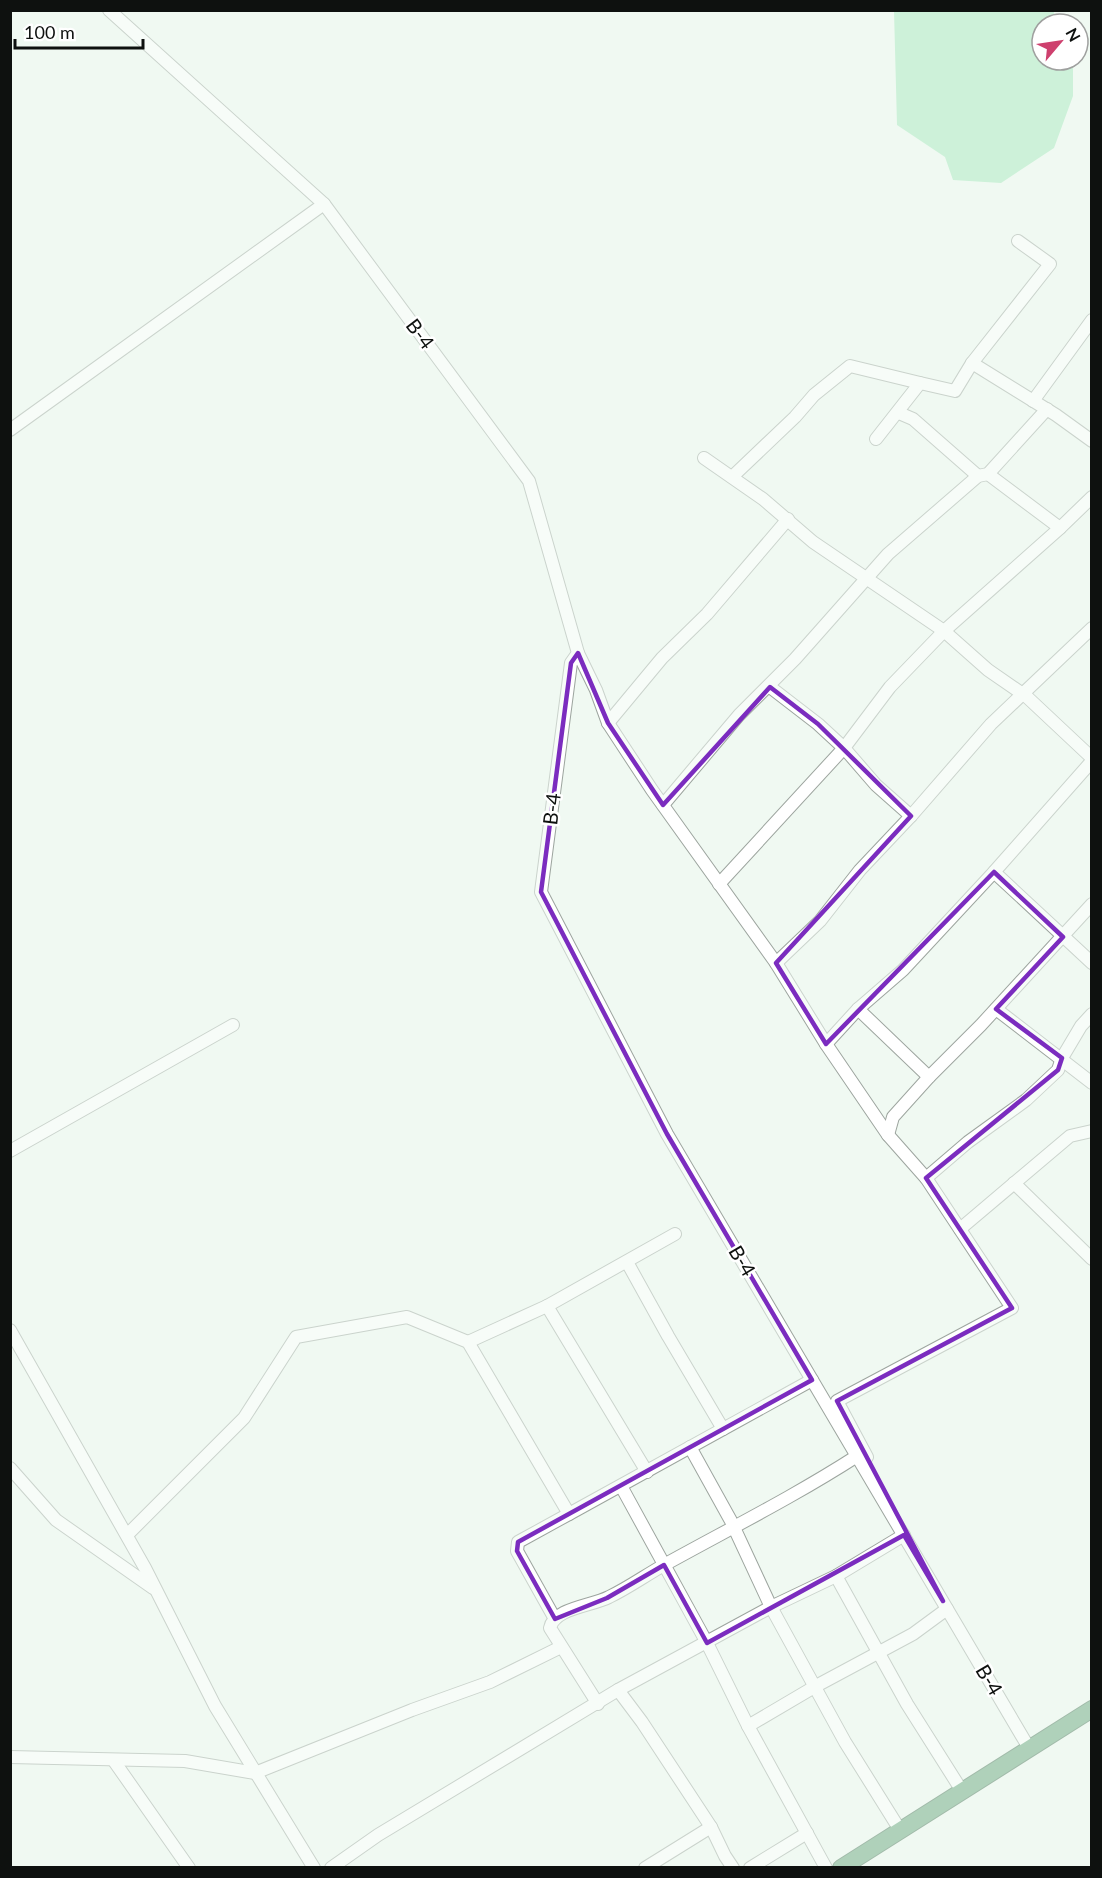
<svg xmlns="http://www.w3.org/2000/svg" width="1102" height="1878" font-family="Lato,sans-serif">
  <rect width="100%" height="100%" fill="#f0f9f2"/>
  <path fill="#a2e7ba" d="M894,11H1053L1060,24H1042V60H1073V96L1054,148L1001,183L953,180L945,157L897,125Z"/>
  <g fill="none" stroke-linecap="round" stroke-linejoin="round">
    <defs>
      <g id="minor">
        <path d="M109,10L324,204"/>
        <path d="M972,363L1056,415L1092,441"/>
        <path d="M1033,401L1092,320"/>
        <path d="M899,413L913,419L978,476"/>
        <path d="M10,430L324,204L529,481L578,653L571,663L541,892L667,1134L1029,1748"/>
        <path d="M876,439L920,383L955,391L972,363L1050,264L1018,241"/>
        <path d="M704,458L763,499L813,542L944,631L988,670L1027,697L1092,758"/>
        <path d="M988,474L1060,528"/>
        <path d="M732,477L795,417L814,395L850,366L920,383"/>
        <path d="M578,653L596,690L608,723L652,790L776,963L826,1044L888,1135L926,1178L1012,1308L837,1401L867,1457"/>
        <path d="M770,687L818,724L844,748L876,785L911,816"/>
        <path d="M608,723L662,658L707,614L788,519"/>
        <path d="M663,805L739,715L795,659L888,554L978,476L988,474L1047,409"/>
        <path d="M994,872L1092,963"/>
        <path d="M719,884L844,748L890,687L944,631L1060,528L1092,497"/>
        <path d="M776,963L820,921L860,870L911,816L991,724L1092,628"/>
        <path d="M858,1009L929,1077"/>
        <path d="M996,1009L1092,1083"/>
        <path d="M826,1044L858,1009L903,970L994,872L1092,761"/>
        <path d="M888,1135L893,1117L929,1077L981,1025L1092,904"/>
        <path d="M10,1151L233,1025"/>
        <path d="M926,1178L968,1142L1026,1100L1058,1070L1062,1058L1081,1026L1092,1014"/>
        <path d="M1014,1183L1092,1259"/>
        <path d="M960,1229L1070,1136L1092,1131"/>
        <path d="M627,1262L668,1336L723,1429"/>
        <path d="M547,1306L647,1472"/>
        <path d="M10,1330L145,1568L215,1706L314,1868"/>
        <path d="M468,1342L547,1306L675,1234"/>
        <path d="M690,1447L731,1521L771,1607L845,1742L900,1830"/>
        <path d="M10,1468L56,1520L153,1588"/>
        <path d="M621,1486L707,1643L748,1726L826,1868"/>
        <path d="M127,1535L244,1418L296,1337L407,1317L468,1342L569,1514L812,1380"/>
        <path d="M836,1576L907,1704L962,1791"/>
        <path d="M555,1619L517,1551L518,1542L569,1514"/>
        <path d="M618,1690L642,1722L711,1827L725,1856L733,1868"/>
        <path d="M598,1704L550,1628C554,1608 592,1606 609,1597C628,1588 646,1575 664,1565C729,1529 795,1496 857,1456"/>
        <path d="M748,1726L816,1686L913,1634L947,1609"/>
        <path d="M10,1757L185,1761L255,1773L412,1710L490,1682L561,1647"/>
        <path d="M114,1761L189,1868"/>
        <path d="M331,1868L378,1835L618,1690L771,1607L836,1576L904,1535"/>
        <path d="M645,1868L711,1827"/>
        <path d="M750,1868L807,1833"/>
      </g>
      <path id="highway" d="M841,1868L1092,1709"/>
    </defs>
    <use href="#minor" stroke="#9da59f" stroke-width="14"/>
    <use href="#highway" stroke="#436f53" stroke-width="18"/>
    <use href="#minor" stroke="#fff" stroke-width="12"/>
    <use href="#highway" stroke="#60a177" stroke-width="16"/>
  </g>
  <path d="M0 0H1102V1878H0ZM578,653L608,723L663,805L770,687L818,724L911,816L776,963L826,1044L994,872L1063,937L996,1009L1062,1058L1058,1070L926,1178L1012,1308L837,1401L943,1601L904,1535L707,1643L664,1565L607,1598L555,1619L517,1551L518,1542L812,1380L667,1134L541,892L571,663Z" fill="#f0f9f2" fill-opacity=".55" fill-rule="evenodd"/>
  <path fill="none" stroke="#7b2cbf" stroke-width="4.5" stroke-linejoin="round" d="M578,653L608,723L663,805L770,687L818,724L911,816L776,963L826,1044L994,872L1063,937L996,1009L1062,1058L1058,1070L926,1178L1012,1308L837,1401L943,1601L904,1535L707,1643L664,1565L607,1598L555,1619L517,1551L518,1542L812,1380L667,1134L541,892L571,663Z"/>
  <g text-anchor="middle" stroke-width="5" stroke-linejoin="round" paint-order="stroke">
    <g font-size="20" fill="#0e110f" stroke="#fff">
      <text transform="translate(420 334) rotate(53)" y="7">B-4</text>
      <text transform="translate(552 809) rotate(-83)" y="7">B-4</text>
      <text transform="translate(742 1261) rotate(59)" y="7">B-4</text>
      <text transform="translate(989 1680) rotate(59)" y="7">B-4</text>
    </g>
  </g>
  <rect width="1102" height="1878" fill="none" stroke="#0e110f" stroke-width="24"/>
  <g transform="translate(1060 42) rotate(61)"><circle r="28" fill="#ffffff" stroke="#9fa09f" stroke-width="1.5"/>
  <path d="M0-4.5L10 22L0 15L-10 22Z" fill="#ce406e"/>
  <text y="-9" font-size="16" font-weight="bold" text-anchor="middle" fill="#0e110f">N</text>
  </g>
  <path d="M15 39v9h128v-9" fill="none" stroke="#0e110f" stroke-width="3"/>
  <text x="24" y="39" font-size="18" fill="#0e110f" stroke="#ffffff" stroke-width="4.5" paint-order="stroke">100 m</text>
</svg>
